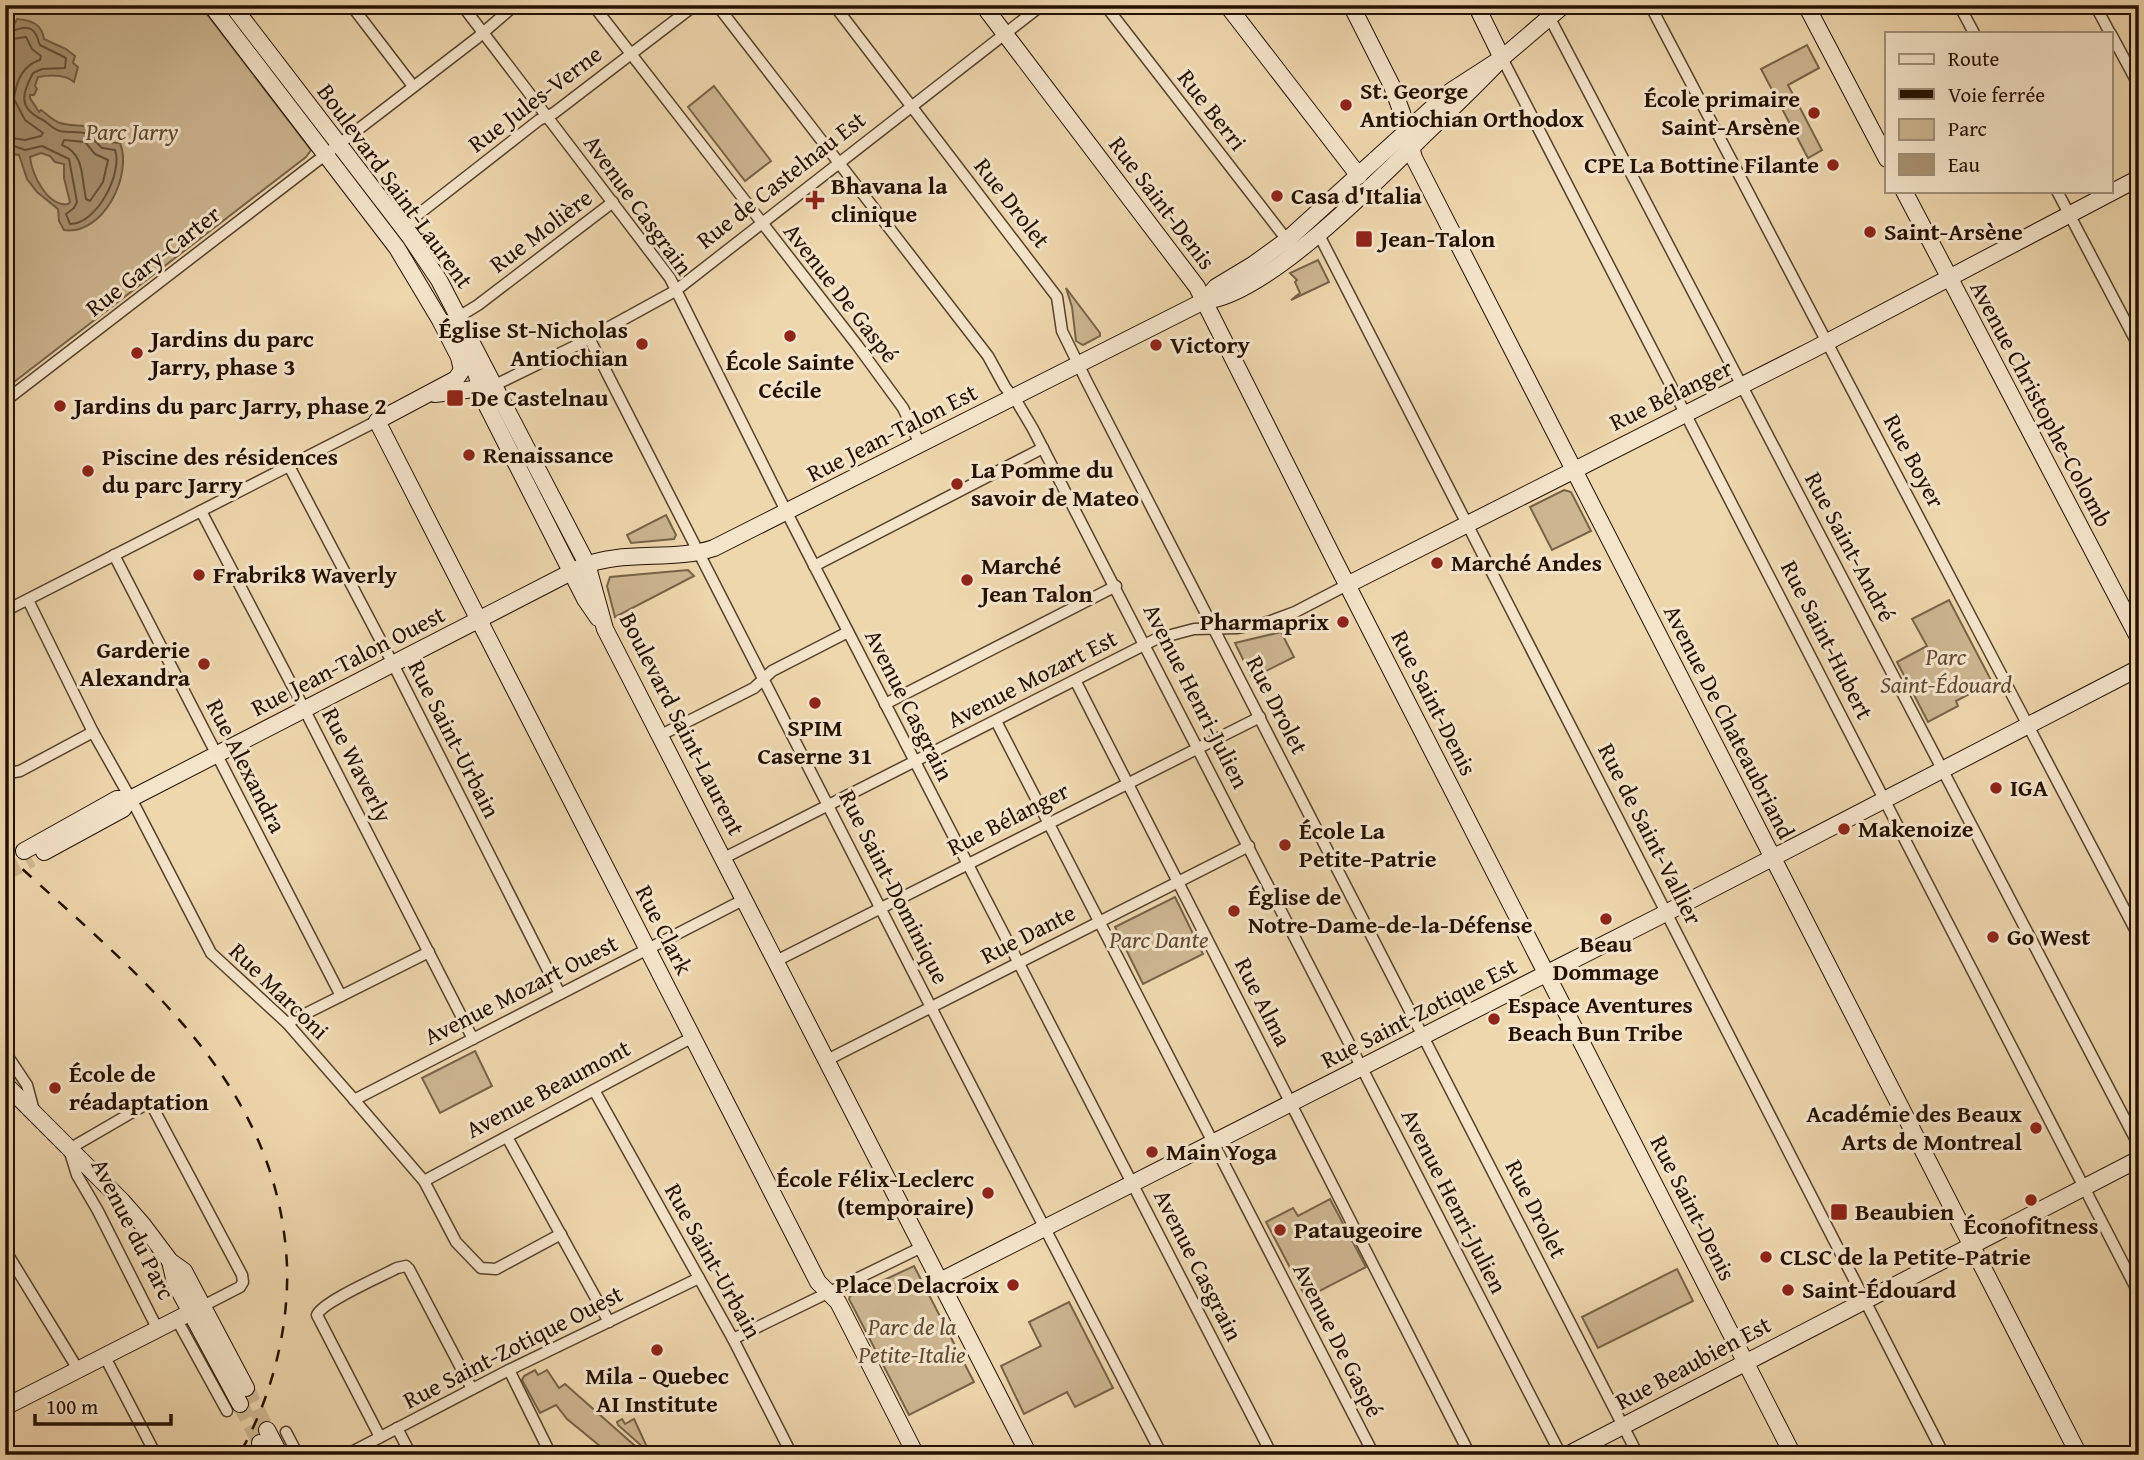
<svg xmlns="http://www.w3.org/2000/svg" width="2144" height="1460" font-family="'Gentium Book Plus',serif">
  <rect width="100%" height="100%" fill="#eed6ad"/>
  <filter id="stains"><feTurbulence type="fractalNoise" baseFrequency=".00286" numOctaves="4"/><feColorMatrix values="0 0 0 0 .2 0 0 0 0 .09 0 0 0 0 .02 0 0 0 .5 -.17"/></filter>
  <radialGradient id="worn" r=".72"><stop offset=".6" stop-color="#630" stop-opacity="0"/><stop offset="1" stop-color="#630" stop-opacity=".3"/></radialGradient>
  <g fill="#ccb590" stroke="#786348" stroke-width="2">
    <path d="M5,5H200L311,150L306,157L5,389Z"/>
    <path d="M1807,45L1819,68L1788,85L1822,150L1808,158L1761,69Z"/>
    <path d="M714,86L771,161L745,181L688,107Z"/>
    <path d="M1318,260L1329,282L1291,300L1300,293L1295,282L1297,280L1290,273Z"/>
    <path d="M1066,288L1100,333V336L1083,345L1076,341L1072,307Z"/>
    <path d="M1564,490L1571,492L1591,531L1552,550L1530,507Z"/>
    <path d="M666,515L676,535L674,539L631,543L627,535Z"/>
    <path d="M688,570L694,576L615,617L607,586L610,577Z"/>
    <path d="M1949,600L1992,682L1956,701L1958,706L1928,722L1897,662L1927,646L1912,619Z"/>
    <path d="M1281,632L1294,657L1252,678L1235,643Z"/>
    <path d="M1175,897L1203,954L1143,984L1115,927Z"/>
    <path d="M475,1051L492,1086L440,1113L422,1078Z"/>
    <path d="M1330,1199L1366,1267L1306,1298L1266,1222L1293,1208L1298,1216Z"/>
    <path d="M914,1266L974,1382L909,1415L849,1299L850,1296Z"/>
    <path d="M1677,1269L1693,1301L1598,1348L1582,1317Z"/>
    <path d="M1069,1302L1113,1388L1075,1407L1067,1392L1024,1414L1001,1366L1041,1346L1029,1322Z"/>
    <path d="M535,1370L538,1375L547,1370L559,1388L565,1384L634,1445L632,1448L639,1455H611L567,1419L556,1405L540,1413L522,1380L524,1376Z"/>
    <path d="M622,1419L625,1424L634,1419L647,1447L645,1449L618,1425L617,1422Z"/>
  </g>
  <path fill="#a99373" stroke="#745f45" stroke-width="2" fill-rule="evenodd" d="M17,19C31,20 42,24 44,39L66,49L75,56L73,63L78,67L74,82C65,74 49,75 38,77L35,86L37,89L34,95H30V98L39,112L41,110C47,114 53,121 60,123C80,129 92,119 105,142L120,143C133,175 103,236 64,230L59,221L58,209L37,192L27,179L19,155L5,153V27L8,25H14ZM41,153L50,156L55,162L64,164V178L70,202L68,204C47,207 32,174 30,157Z"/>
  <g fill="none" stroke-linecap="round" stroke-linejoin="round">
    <g stroke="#66523a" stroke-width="2">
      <path d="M5,32C16,32 27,22 35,33C38,37 38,41 40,45L66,58L65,68L42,69L33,73C23,92 17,107 41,119C48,122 52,129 60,131C69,133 79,131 88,134L102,148L115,150C123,173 97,224 70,224L66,214L74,208L77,202L69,159L42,146L25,150L14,146H5"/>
      <path d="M5,40L26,37L32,49L41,56L40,60C23,65 16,82 14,99L25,120L43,133L41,136L25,140L5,137"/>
      <path d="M64,140L85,142L95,154L108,160L103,182L90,201L86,199C81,177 85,154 62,145Z"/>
    </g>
    <g stroke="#d0b893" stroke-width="16" stroke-dasharray="16 8" stroke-linecap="butt">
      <path d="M5,873L32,859"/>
      <path d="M246,1388L267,1430"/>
      <path d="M240,1404L260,1443"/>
    </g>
    <defs>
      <g id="street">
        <path d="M351,5L413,86"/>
        <path d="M462,5L670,278L786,511L1272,1455"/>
        <path d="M593,5L857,345L903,408L920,444"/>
        <path d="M717,5L988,356L1005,387L1017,402L1033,429L1561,1455"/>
        <path d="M834,5L1057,297L1062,331L1086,380L1638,1455"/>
        <path d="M1105,5L1287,240"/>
        <path d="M1543,5L2139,1146"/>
        <path d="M1650,5L2139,937"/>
        <path d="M1959,5L1974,33"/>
        <path d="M2095,5L2110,33"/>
        <path d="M2111,34L2139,86"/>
        <path d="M1502,58L2139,1294"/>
        <path d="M2057,191L2139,347"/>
        <path d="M402,227L539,120L554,113L695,5"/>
        <path d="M1318,233L1944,1455"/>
        <path d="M460,316L478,305L613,202"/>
        <path d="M589,338L958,1060L1162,1455"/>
        <path d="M495,385L573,347L675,291L1042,5"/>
        <path d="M5,401L477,38L515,5"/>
        <path d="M289,466L393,664L560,994"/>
        <path d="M201,511L296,693L473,1039"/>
        <path d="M114,555L341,996"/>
        <path d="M814,566L1043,448"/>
        <path d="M28,600L93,732L137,810L211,953L287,1023L350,1095L424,1181L456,1242L481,1268L496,1269L561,1234"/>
        <path d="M5,611L377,421"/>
        <path d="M1076,682L1470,1455"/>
        <path d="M885,704L1116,586"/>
        <path d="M996,721L1374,1455"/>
        <path d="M661,735L754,688L772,671L848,632"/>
        <path d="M5,772L9,773L20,771L93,732"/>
        <path d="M724,858L1156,639L1194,629L1237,628L1268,622L1295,612L1347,585"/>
        <path d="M776,961L1260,717"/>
        <path d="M287,1023L429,952"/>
        <path d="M5,1052L27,1085L34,1111"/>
        <path d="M827,1060L1249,846"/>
        <path d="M594,1090L733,1339L792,1455"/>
        <path d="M354,1100L745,899"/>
        <path d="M507,1137L609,1322"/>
        <path d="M424,1181L693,1037"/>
        <path d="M5,1250L79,1371"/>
        <path d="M177,1320L227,1411"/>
        <path d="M158,1330L98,1211L77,1175L69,1149L150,1102L242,1275L243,1282L240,1287L203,1306"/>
        <path d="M733,1339L922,1247"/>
        <path d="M105,1357L156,1455"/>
        <path d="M509,1370L551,1455"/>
        <path d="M397,1428L411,1455"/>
        <path d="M286,1432L298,1455"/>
        <path d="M380,1437L317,1315C322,1302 382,1276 397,1268L406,1266L409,1269L472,1389"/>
        <path d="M346,1455L509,1370L699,1278"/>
      </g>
      <g id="secondary">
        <path d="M211,5L397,248L440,320L459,357L462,370L456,379L377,421L818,1282L838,1302L916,1455"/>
        <path d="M232,5L410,237L439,280L587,564L605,629L1029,1455"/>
        <path d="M983,5L1197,287L1337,565L1793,1455"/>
        <path d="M1227,5L1359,176"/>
        <path d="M1351,5L1392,86L1402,113L1414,158L2079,1455"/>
        <path d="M1476,5L1502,58"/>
        <path d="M1806,5L1887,159"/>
        <path d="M1904,191L2139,639"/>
        <path d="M1204,301L1216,287L1254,264L1287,240L1451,91L1502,58L1564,5"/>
        <path d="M464,350L476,373L486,404L585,599L598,618"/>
        <path d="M435,394L489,387"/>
        <path d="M1347,585L1812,350L2139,178"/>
        <path d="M24,851L117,799H130L581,567C622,549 672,562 714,548L1204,301C1265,296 1374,184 1419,140C1447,113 1475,87 1502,58"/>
        <path d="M44,852L123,809L130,799"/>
        <path d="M5,1084L122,1201L143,1225L170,1261L184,1271L246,1388"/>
        <path d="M170,1261L175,1283L240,1404"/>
        <path d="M940,1281L1660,916L2139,668"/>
        <path d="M5,1407L203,1306"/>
        <path d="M267,1430L280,1455"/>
        <path d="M260,1443L267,1455"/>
        <path d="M1567,1455L2139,1159"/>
      </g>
    </defs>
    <use href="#street" stroke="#56422c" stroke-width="13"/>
    <use href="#secondary" stroke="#241101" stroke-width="18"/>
    <use href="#street" stroke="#f4e4ca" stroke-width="10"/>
    <use href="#secondary" stroke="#f4e4ca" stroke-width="16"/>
    <path stroke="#241101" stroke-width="2.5" stroke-dasharray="12 12" stroke-linecap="butt" d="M5,853C132,971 279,1078 287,1266C289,1331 271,1399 239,1455"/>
  </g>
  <g fill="#8f2418" stroke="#f4e4ca" stroke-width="2.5">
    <circle cx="1346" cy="105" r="7"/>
    <circle cx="1814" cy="113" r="7"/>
    <circle cx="1833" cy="165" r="7"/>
    <circle cx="1277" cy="196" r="7"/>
    <path d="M811.5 189.5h7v7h7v7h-7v7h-7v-7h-7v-7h7z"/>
    <circle cx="1870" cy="232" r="7"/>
    <rect x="1355" y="230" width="18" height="18" rx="3.5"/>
    <circle cx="790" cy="336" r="7"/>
    <circle cx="642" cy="344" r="7"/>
    <circle cx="1156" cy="345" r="7"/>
    <circle cx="137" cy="353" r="7"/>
    <rect x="446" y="389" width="18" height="18" rx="3.5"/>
    <circle cx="60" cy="406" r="7"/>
    <circle cx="469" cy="455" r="7"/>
    <circle cx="88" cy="471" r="7"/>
    <circle cx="957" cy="484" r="7"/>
    <circle cx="1437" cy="563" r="7"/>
    <circle cx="199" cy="575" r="7"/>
    <circle cx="967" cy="580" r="7"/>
    <circle cx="1343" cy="622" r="7"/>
    <circle cx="204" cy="664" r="7"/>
    <circle cx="815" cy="703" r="7"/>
    <circle cx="1996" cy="788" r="7"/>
    <circle cx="1844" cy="829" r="7"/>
    <circle cx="1285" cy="845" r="7"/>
    <circle cx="1234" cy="911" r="7"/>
    <circle cx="1606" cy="919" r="7"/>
    <circle cx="1993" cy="937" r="7"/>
    <circle cx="1494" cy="1019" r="7"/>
    <circle cx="55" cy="1088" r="7"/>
    <circle cx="2036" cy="1128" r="7"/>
    <circle cx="1152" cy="1152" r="7"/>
    <circle cx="988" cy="1193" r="7"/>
    <circle cx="2031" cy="1200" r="7"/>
    <rect x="1830" y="1203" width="18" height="18" rx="3.5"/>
    <circle cx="1280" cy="1230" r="7"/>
    <circle cx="1766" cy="1257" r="7"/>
    <circle cx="1013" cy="1285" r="7"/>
    <circle cx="1788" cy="1290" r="7"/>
    <circle cx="657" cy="1350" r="7"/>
  </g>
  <g text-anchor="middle" stroke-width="6" stroke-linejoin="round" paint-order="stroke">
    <g font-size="24" font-weight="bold" fill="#241101" stroke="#f4e4ca" text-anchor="start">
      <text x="1360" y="99">St. George<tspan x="1360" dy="28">Antiochian Orthodox</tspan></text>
      <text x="1800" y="107" text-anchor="end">École primaire<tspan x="1800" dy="28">Saint-Arsène</tspan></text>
      <text x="1819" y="173" text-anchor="end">CPE La Bottine Filante</text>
      <text x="831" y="194">Bhavana la<tspan x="831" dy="28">clinique</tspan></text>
      <text x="1291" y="204">Casa d'Italia</text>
      <text x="1884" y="240">Saint-Arsène</text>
      <text x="1380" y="247">Jean-Talon</text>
      <text x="628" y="338" text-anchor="end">Église St-Nicholas<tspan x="628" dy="28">Antiochian</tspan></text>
      <text x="151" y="347">Jardins du parc<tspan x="151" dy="28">Jarry, phase 3</tspan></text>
      <text x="1170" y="353">Victory</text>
      <text x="790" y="370" text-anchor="middle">École Sainte<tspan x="790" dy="28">Cécile</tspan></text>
      <text x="471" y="406">De Castelnau</text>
      <text x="74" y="414">Jardins du parc Jarry, phase 2</text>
      <text x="483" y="463">Renaissance</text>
      <text x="102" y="465">Piscine des résidences<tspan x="102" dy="28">du parc Jarry</tspan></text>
      <text x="971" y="478">La Pomme du<tspan x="971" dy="28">savoir de Mateo</tspan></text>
      <text x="1451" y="571">Marché Andes</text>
      <text x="981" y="574">Marché<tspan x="981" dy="28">Jean Talon</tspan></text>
      <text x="213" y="583">Frabrik8 Waverly</text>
      <text x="1329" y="630" text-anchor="end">Pharmaprix</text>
      <text x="190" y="658" text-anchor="end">Garderie<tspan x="190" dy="28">Alexandra</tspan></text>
      <text x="815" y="736" text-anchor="middle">SPIM<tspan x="815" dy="28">Caserne 31</tspan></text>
      <text x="2010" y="796">IGA</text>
      <text x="1858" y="837">Makenoize</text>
      <text x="1299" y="839">École La<tspan x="1299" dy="28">Petite-Patrie</tspan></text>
      <text x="1248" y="905">Église de<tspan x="1248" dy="28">Notre-Dame-de-la-Défense</tspan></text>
      <text x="2007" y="945">Go West</text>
      <text x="1606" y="952" text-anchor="middle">Beau<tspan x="1606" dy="28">Dommage</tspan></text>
      <text x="1508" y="1013">Espace Aventures<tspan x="1508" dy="28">Beach Bun Tribe</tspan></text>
      <text x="69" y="1082">École de<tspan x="69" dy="28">réadaptation</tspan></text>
      <text x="2022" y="1122" text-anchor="end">Académie des Beaux<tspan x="2022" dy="28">Arts de Montreal</tspan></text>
      <text x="1166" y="1160">Main Yoga</text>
      <text x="974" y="1187" text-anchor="end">École Félix-Leclerc<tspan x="974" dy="28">(temporaire)</tspan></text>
      <text x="1855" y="1220">Beaubien</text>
      <text x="2031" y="1234" text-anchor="middle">Éconofitness</text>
      <text x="1294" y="1238">Pataugeoire</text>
      <text x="1780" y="1265">CLSC de la Petite-Patrie</text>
      <text x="999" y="1293" text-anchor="end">Place Delacroix</text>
      <text x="1802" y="1298">Saint-Édouard</text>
      <text x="657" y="1384" text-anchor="middle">Mila - Quebec<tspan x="657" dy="28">AI Institute</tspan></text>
    </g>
    <g font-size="24" fill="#241101" stroke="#f4e4ca">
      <text transform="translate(535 99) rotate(-37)" y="8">Rue Jules-Verne</text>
      <text transform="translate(1212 110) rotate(52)" y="8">Rue Berri</text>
      <text transform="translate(781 180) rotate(-38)" y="8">Rue de Castelnau Est</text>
      <text transform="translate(395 186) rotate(54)" y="8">Boulevard Saint-Laurent</text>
      <text transform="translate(1012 203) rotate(52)" y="8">Rue Drolet</text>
      <text transform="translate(1162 203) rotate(53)" y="8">Rue Saint-Denis</text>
      <text transform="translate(638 205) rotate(54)" y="8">Avenue Casgrain</text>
      <text transform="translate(541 231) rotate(-37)" y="8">Rue Molière</text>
      <text transform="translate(153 261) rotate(-38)" y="8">Rue Gary-Carter</text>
      <text transform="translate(841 293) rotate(52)" y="8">Avenue De Gaspé</text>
      <text transform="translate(1671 395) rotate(-26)" y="8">Rue Bélanger</text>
      <text transform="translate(2041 404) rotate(62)" y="8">Avenue Christophe-Colomb</text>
      <text transform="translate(892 433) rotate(-27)" y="8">Rue Jean-Talon Est</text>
      <text transform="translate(1914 461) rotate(62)" y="8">Rue Boyer</text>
      <text transform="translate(1850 547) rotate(62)" y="8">Rue Saint-André</text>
      <text transform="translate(1827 640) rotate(63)" y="8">Rue Saint-Hubert</text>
      <text transform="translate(348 661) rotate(-27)" y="8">Rue Jean-Talon Ouest</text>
      <text transform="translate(1032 679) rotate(-27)" y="8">Avenue Mozart Est</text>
      <text transform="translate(1196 696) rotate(63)" y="8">Avenue Henri-Julien</text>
      <text transform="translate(1434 703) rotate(63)" y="8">Rue Saint-Denis</text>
      <text transform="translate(909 705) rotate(63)" y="8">Avenue Casgrain</text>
      <text transform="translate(1277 705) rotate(63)" y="8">Rue Drolet</text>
      <text transform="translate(1729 722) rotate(63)" y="8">Avenue De Chateaubriand</text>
      <text transform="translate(682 724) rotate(63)" y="8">Boulevard Saint-Laurent</text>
      <text transform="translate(454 739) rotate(63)" y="8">Rue Saint-Urbain</text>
      <text transform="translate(357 765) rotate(63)" y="8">Rue Waverly</text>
      <text transform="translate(246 766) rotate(63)" y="8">Rue Alexandra</text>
      <text transform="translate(1008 819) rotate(-27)" y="8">Rue Bélanger</text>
      <text transform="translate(1650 834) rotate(63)" y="8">Rue de Saint-Vallier</text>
      <text transform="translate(894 887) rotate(63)" y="8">Rue Saint-Dominique</text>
      <text transform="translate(664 930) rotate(63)" y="8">Rue Clark</text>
      <text transform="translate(1028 934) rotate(-27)" y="8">Rue Dante</text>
      <text transform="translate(521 990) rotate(-27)" y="8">Avenue Mozart Ouest</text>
      <text transform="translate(279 991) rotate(44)" y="8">Rue Marconi</text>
      <text transform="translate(1263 1002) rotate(63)" y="8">Rue Alma</text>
      <text transform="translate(1419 1013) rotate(-27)" y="8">Rue Saint-Zotique Est</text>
      <text transform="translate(548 1089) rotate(-28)" y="8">Avenue Beaumont</text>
      <text transform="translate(1454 1201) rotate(63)" y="8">Avenue Henri-Julien</text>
      <text transform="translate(1693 1208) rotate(63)" y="8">Rue Saint-Denis</text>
      <text transform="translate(1536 1209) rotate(63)" y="8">Rue Drolet</text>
      <text transform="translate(133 1229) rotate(63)" y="8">Avenue du Parc</text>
      <text transform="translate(713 1261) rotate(61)" y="8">Rue Saint-Urbain</text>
      <text transform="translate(1198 1265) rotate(63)" y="8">Avenue Casgrain</text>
      <text transform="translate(1338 1340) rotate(63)" y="8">Avenue De Gaspé</text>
      <text transform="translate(513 1347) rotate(-27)" y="8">Rue Saint-Zotique Ouest</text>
      <text transform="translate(1693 1363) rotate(-28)" y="8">Rue Beaubien Est</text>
    </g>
    <g font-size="24" font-style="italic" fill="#5f4a33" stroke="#f4e4ca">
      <text x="132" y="140">Parc Jarry</text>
      <text x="1946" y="665">Parc<tspan x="1946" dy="28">Saint-Édouard</tspan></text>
      <text x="1159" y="948">Parc Dante</text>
      <text x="912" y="1335">Parc de la<tspan x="912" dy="28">Petite-Italie</tspan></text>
    </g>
  </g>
  <rect width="2144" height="1460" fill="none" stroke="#eed6ad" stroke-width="28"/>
  <rect x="7" y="7" width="2130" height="1446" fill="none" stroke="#241101" stroke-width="3.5"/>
  <rect x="14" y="14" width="2116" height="1432" fill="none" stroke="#241101" stroke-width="2"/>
  <rect x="1885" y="32" width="228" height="161" fill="#f4e4ca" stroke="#a1907a" stroke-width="2"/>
  <rect x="1899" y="54" width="35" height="10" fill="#f4e4ca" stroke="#a1907a" stroke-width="2"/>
  <text x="1948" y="66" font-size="21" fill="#241101">Route</text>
  <rect x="1899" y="89" width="35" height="10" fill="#241101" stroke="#a1907a" stroke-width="2"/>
  <text x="1948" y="102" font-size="21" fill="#241101">Voie ferrée</text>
  <rect x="1899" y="119" width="35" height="21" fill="#ccb590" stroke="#a1907a" stroke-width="2"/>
  <text x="1948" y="136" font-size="21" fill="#241101">Parc</text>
  <rect x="1899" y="154" width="35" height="21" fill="#a99373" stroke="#a1907a" stroke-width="2"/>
  <text x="1948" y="172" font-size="21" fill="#241101">Eau</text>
  <path d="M35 1414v10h136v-10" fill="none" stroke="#241101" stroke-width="3.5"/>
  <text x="46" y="1414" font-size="21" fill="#241101" stroke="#f4e4ca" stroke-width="5" paint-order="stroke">100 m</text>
  <rect width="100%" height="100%" filter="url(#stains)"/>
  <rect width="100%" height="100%" fill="url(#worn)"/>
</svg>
